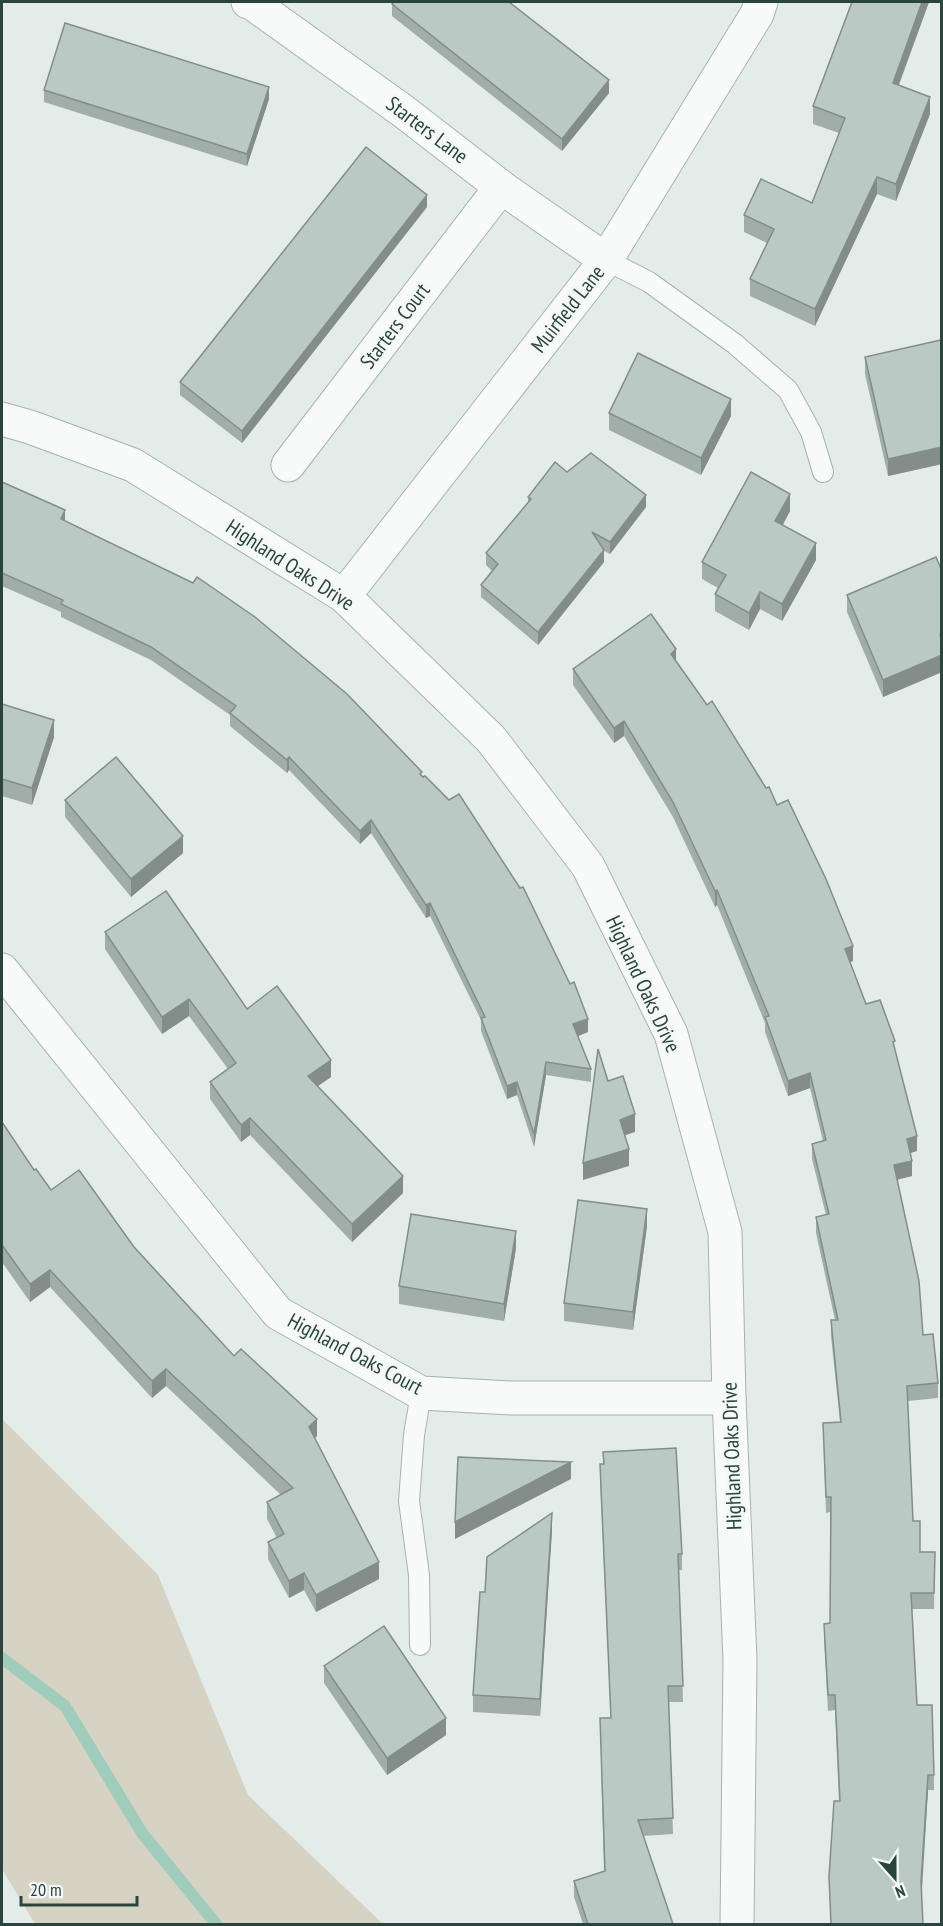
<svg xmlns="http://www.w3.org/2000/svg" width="943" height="1926" font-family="'PT Sans Narrow',sans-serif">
  <rect width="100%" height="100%" fill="#e4ece9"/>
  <path fill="#d6d3c5" d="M2,1419L158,1575L248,1795L383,1924H35L2,1869Z"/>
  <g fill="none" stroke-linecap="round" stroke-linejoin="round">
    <path stroke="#9fccbb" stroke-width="12" d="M2,1658L65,1706L142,1833L216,1924"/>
    <defs>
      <g id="lane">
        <path d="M606,260L649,282L735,344L788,390L811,432L823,472"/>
        <path d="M420,1645L419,1575L409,1501L414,1435L421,1393"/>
      </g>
      <g id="street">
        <path d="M248,2L252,3L403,111L501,187L606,260"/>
        <path d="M2,419L30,427L133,465L344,596L491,739L588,866L671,1034L725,1232L729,1398L740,1660L737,1924"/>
        <path d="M288,465L501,187"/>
        <path d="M344,596L606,260L757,14L761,2"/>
        <path d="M2,970L278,1313L421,1393L511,1398H729"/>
      </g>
    </defs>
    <use href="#lane" stroke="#a5b3af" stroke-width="22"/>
    <use href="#street" stroke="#a5b3af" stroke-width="35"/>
    <use href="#lane" stroke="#f7faf9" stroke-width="20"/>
    <use href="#street" stroke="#f7faf9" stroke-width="33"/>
  </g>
  <g fill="#a1ada9">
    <path d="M852,2H929L899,85L930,114L896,201L877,194L815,326L750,296V279L767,243L744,232V215L812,203L839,133L813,124V106Z"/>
    <path d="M392,4L609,93L562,151L392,16Z"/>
    <path d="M44,90L269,99L247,166L44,102Z"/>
    <path d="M427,207L242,443L180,395V382Z"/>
    <path d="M941,340L942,464L888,476L865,374V357Z"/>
    <path d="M609,413L731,416L701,475L609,430Z"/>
    <path d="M567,472L646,507L610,554L604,551V562L538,645L481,597V585L492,571L486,565V553L528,503V497Z"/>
    <path d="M2,482L65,521L422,775L588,1032L578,1036L591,1069V1082L546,1075L534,1147L517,1095L507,1099L481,1031V1020L430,916L426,918L371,833L360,844L289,770L287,773L230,726V715L151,660L61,617V612L2,586Z"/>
    <path d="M790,511L783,525L816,560L782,621L760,609L749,630L715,611V594L718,588L702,579V562Z"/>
    <path d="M942,571V672L883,697L847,612V595Z"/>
    <path d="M676,662L777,805L853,961L850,962L866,1004L895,1049L917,1151L910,1153L912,1176L897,1180L923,1335L938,1383V1398L908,1401L913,1521L920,1552H935L934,1609H912L917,1705L934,1775V1790H928L922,1892L839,1801L835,1710L828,1711L824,1639V1624L830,1623V1512L826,1513L823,1423L840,1422L831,1336V1320H835L816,1233V1217L826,1215L812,1159V1144L823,1141L810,1088L788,1096L765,1032V1023L717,905L715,907L673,817L624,736L614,743L573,685V669Z"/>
    <path d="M2,704L54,737L32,805L2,796Z"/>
    <path d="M65,800L183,853L131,897L65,817Z"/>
    <path d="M105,932L247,1009L331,1077L317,1086L403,1193L352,1242L250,1135L241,1142L210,1099V1082L228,1069L189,1016L162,1034L105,949Z"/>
    <path d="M2,1122L34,1170L51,1190L134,1247L234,1356L317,1436L314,1438L379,1579L316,1612L304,1590L289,1598L268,1559V1542L277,1538L267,1519V1502L281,1495L166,1386L152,1398L50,1287L30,1302L2,1262Z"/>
    <path d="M647,1226L633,1330L564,1321V1303Z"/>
    <path d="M516,1248L504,1321L399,1304V1286Z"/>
    <path d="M603,1452L682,1554V1570H679L683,1702H669L673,1834L643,1836L673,1924H583L574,1897V1881L604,1871L600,1718H611L600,1480V1464H603Z"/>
    <path d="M552,1530L540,1716L473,1712V1695L485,1592Z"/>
    <path d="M324,1666L446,1735L387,1775L324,1683Z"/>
  </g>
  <g fill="#838d8a">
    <path d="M922,2H929L893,100V83Z"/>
    <path d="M609,80V93L562,151V139Z"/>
    <path d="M269,87V99L247,166V154Z"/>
    <path d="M930,97V114L896,201V184Z"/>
    <path d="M877,177V194L815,326V309Z"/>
    <path d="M427,195V207L242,443V431Z"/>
    <path d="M731,399V416L701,475V458Z"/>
    <path d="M942,447V464L888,476V459Z"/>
    <path d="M790,494V511L775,538V521Z"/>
    <path d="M646,495V507L610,554V542Z"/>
    <path d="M65,510V523L61,519Z"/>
    <path d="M816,543V560L782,621V604Z"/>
    <path d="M604,550V562L538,645V632Z"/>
    <path d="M760,592V609L749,630V613Z"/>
    <path d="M676,649V665L671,654Z"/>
    <path d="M942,655V672L883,697V680Z"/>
    <path d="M54,720V737L32,805V788Z"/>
    <path d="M624,721V736L614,743V728Z"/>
    <path d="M289,757V770L287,773V760Z"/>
    <path d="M371,820V833L360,844V831Z"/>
    <path d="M183,836V853L131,897V879Z"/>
    <path d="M717,890V905L715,907V891Z"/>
    <path d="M430,903V916L426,918V905Z"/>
    <path d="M853,946V961L845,964V949Z"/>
    <path d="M189,999V1016L162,1034V1017Z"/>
    <path d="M588,1019V1032L573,1038V1024Z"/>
    <path d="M331,1060V1077L308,1093V1076Z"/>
    <path d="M546,1062V1075L534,1147V1134Z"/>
    <path d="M810,1073V1088L788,1096V1081Z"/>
    <path d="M517,1082V1095L507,1099V1086Z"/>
    <path d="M635,1114V1132L620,1137V1120Z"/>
    <path d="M250,1118V1135L241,1142V1125Z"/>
    <path d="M917,1136V1151L907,1154V1139Z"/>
    <path d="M629,1149V1166L583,1180V1163Z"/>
    <path d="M912,1161V1176L894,1180V1165Z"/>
    <path d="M403,1176V1193L352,1242V1224Z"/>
    <path d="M647,1209V1226L633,1330V1312Z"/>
    <path d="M516,1231V1248L504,1321V1304Z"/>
    <path d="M50,1270V1287L30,1302V1284Z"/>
    <path d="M166,1369V1386L152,1398V1381Z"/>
    <path d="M317,1419V1436L309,1445V1427Z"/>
    <path d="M571,1462V1479L455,1539V1522Z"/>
    <path d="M552,1513V1530L540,1716V1699Z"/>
    <path d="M379,1562V1579L316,1612V1595Z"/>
    <path d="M304,1573V1590L289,1598V1581Z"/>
    <path d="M446,1718V1735L387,1775V1758Z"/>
    <path d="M928,1775V1790L921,1898V1882Z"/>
  </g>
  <g fill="#bbc9c5" stroke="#838d8a" stroke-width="1.5">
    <path d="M394,2H509L609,80L562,139L392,4Z"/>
    <path d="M852,2H922L893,83L930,97L896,184L877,177L815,309L750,279L774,229L744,215L761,179L812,203L845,118L813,106Z"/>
    <path d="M65,23L269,87L247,154L44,90Z"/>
    <path d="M366,147L427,195L242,431L180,382Z"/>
    <path d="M941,340L942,447L888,459L865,357Z"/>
    <path d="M638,353L731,399L701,458L609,413Z"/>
    <path d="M591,453L646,495L610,542L592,532L604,550L538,632L481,585L498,564L486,553L531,499L528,497L555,462L567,472Z"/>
    <path d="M751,472L790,494L775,521L816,543L782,604L760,592L749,613L715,594L726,575L702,562Z"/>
    <path d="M2,482L65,510L61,519L193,583L197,577L255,617L347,694L422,772L420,774L423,777L425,776L449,800L459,794L520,888L523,887L570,984L574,982L588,1019L573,1024L591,1069L546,1062L534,1134L517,1082L507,1086L481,1018L485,1017L430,903L426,905L371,820L360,831L289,757L287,760L230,713L236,706L151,647L61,604L63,600L2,573Z"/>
    <path d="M936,557L942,571V635H940L942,640V655L883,680L847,595Z"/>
    <path d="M651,614L676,649L671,654L707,705L712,701L766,788L769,787L777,805L788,800L826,879L853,946L845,949L866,1004L880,1000L895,1041L893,1042L917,1136L907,1139L912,1161L894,1165L919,1281L923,1335L933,1334L938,1383L907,1386L913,1521H920V1552H935L934,1593H911L917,1705H932L934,1775H928L921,1882L923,1924H831L829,1877L834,1801H840L835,1695H828L824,1624L830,1623L831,1497H826L823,1423L841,1422L831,1320H838L816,1217L829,1214L812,1144L826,1140L810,1073L788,1081L765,1017L769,1016L717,890L715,891L673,802L624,721L614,728L573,669Z"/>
    <path d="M2,704L54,720L32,788L2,779Z"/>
    <path d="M116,757L183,836L131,879L65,800Z"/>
    <path d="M166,891L247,1009L277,986L331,1060L308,1076L403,1176L352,1224L250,1118L241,1125L210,1082L236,1063L189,999L162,1017L105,932Z"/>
    <path d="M598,1049L608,1081L623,1076L635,1114L620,1120L629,1149L583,1163Z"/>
    <path d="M2,1122L34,1170L36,1169L51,1190L79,1170L134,1247L234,1356L241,1349L317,1419L309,1427L379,1562L316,1595L304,1573L289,1581L268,1542L284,1534L267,1502L293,1488L166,1369L152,1381L50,1270L30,1284L2,1245Z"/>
    <path d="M578,1200L647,1209L633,1312L564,1303Z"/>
    <path d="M411,1214L516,1231L504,1304L399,1286Z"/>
    <path d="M676,1448L682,1554H678L683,1686H668L673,1818L638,1820L673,1924H588L574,1881L605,1871L600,1718H611L600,1464H604L603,1452Z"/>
    <path d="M458,1457L571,1462L455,1522Z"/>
    <path d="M552,1513L540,1699L473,1695L480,1592H485L487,1557Z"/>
    <path d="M384,1626L446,1718L387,1758L324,1666Z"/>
  </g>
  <g text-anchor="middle" stroke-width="6" stroke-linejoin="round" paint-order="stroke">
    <g font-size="21" fill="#2b443e" stroke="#f4f9f7">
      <text transform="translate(427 130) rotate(37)" y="7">Starters Lane</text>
      <text transform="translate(568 309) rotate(-52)" y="7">Muirfield Lane</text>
      <text transform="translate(395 326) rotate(-53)" y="7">Starters Court</text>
      <text transform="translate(290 565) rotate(33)" y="7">Highland Oaks Drive</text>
      <text transform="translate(643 984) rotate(65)" y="7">Highland Oaks Drive</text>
      <text transform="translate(355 1354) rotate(28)" y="7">Highland Oaks Court</text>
      <text transform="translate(732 1456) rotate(-92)" y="7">Highland Oaks Drive</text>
    </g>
  </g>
  <rect width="943" height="1926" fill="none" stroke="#2b443e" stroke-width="6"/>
  <g transform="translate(895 1878) rotate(159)" stroke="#f4f9f7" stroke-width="4.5" paint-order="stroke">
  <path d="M0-4.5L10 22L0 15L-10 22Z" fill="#2b443e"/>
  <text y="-9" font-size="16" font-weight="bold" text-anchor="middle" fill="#2b443e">N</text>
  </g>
  <path d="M21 1896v9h116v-9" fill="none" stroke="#2b443e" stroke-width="3"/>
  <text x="30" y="1896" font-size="18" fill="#2b443e" stroke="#f4f9f7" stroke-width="4.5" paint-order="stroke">20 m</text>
</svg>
